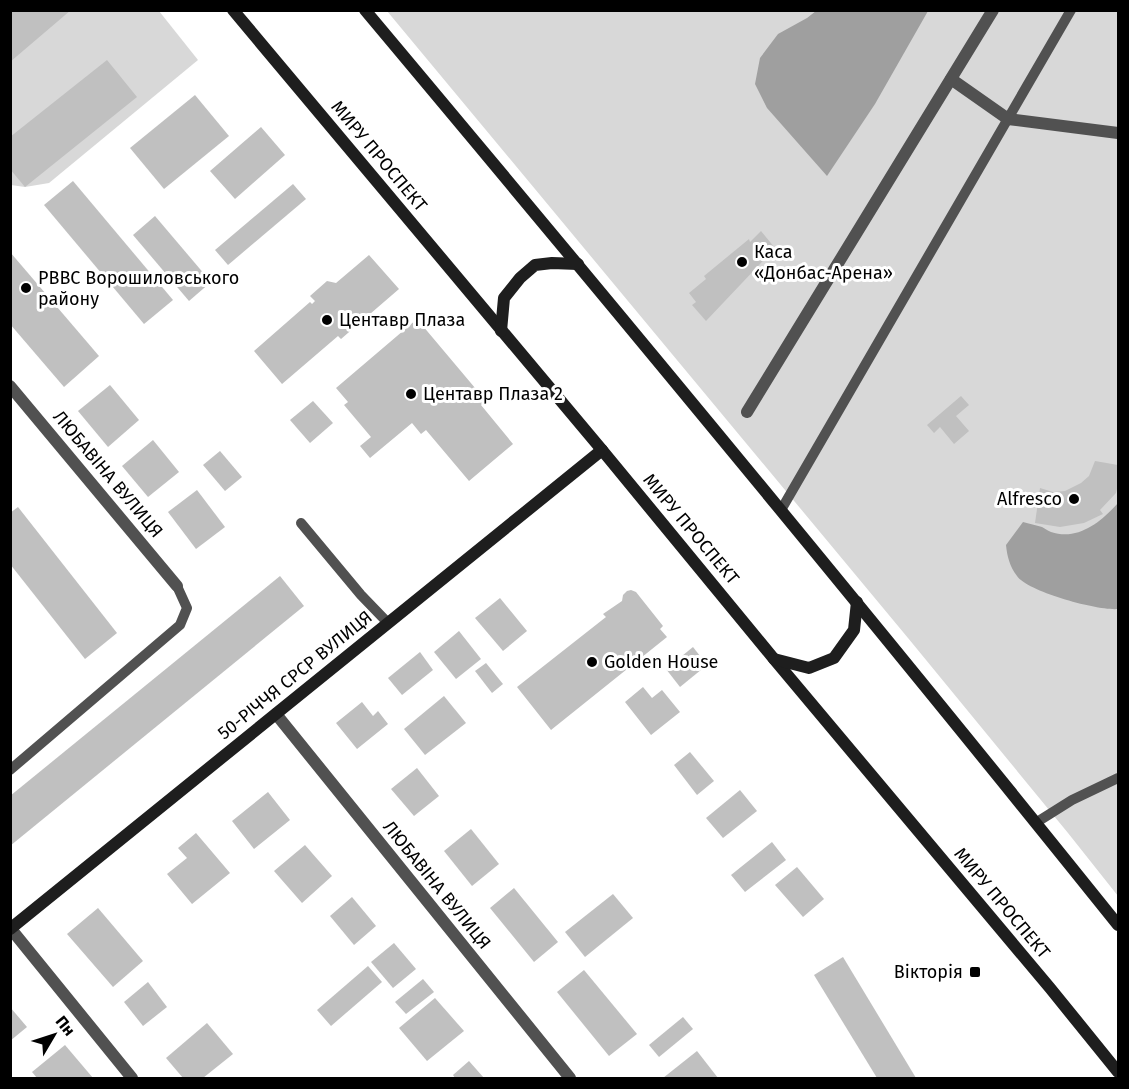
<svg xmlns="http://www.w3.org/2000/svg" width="1129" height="1089" font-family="'Fira Sans',sans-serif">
  <rect width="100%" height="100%" fill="#fff"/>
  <g fill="#d8d8d8">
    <path d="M11,11H159L198,60L49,183L25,187L11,185Z"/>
    <path d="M387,11H1118V896L1068,833L908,638Z"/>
  </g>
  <g fill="#9f9f9f">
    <path d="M816,11H928L875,104L827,176L767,108L755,84L760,58L778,34L807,18Z"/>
    <path d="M1118,503V609C1099,611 1028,592 1017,576C1010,567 1007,556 1006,545L1023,522C1029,524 1036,525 1042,527C1045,529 1047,530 1051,532C1078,541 1101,522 1118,503Z"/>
  </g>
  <g fill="#c0c0c0">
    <path d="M10,10H71L10,62Z"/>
    <path d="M107,60L137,97L25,187L10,169V137Z"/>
    <path d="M195,95L229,136L164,189L130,148Z"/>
    <path d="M261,127L285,155L235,199L210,171Z"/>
    <path d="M73,181L173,300L144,324L44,205Z"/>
    <path d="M293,184L306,199L228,265L215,250Z"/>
    <path d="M155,216L211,282L189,301L133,235Z"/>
    <path d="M761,231L775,248L706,321L692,305L696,302L689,293L706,279L704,276L749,239L750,242Z"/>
    <path d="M10,252L99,356L64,387L10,324Z"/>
    <path d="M369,255L399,289L341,339L338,336L282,384L254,351L310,302L312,304L315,301L310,296L327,281L336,283Z"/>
    <path d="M417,319L486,401L481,405L513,444L469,481L426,430L421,434L412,423L370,458L360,446L371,437L344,405L348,402L336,388Z"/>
    <path d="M110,385L139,420L108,447L78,411Z"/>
    <path d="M961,396L969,405L956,416L969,431L954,444L940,427L934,433L927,425Z"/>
    <path d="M313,401L333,423L310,443L290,420Z"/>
    <path d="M153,440L179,472L148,497L122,466Z"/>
    <path d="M220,451L242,477L225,491L203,465Z"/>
    <path d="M1095,461L1118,465V485L1116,493L1100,510L1103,514L1084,523L1060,527L1035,523L1040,488L1053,492L1065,491L1081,483L1089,476Z"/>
    <path d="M197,490L225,527L196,549L168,512Z"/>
    <path d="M18,507L117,633L85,659L10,564V513Z"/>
    <path d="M280,576L304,606L10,846V796Z"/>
    <path d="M631,590L636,592L663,626L660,629L667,637L551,730L517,687L606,617L603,614L622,601L623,595L627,591Z"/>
    <path d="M500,598L527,631L503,651L475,618Z"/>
    <path d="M459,631L481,659L456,679L434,652Z"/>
    <path d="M693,647L707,665L680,687L666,669Z"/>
    <path d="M420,652L433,670L402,695L388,678Z"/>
    <path d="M486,663L503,684L492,693L475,671Z"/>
    <path d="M643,687L652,698L662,690L680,712L651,735L625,702Z"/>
    <path d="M444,696L466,723L425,755L404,729Z"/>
    <path d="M362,702L373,716L378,711L388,724L357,749L336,723Z"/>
    <path d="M690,752L714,781L697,795L674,765Z"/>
    <path d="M417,768L439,796L414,816L391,789Z"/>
    <path d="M740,790L757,811L723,838L706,818Z"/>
    <path d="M268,792L290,820L254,849L232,821Z"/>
    <path d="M471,829L499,864L472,886L444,851Z"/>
    <path d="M196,833L230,873L192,904L167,874L187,858L178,848Z"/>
    <path d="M772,842L786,860L745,892L731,875Z"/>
    <path d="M305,845L332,876L302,903L274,871Z"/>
    <path d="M797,867L824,899L803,917L775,885Z"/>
    <path d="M514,888L558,942L534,962L490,908Z"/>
    <path d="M613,894L633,918L585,957L565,932Z"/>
    <path d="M352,897L376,926L354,945L330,916Z"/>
    <path d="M98,908L143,961L113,987L67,934Z"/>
    <path d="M394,943L416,969L393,988L371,962Z"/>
    <path d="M843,957L916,1078H877L814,975Z"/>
    <path d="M368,966L382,982L331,1026L317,1010Z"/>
    <path d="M584,970L637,1034L609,1056L557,992Z"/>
    <path d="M423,979L434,992L406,1014L395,1002Z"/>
    <path d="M148,982L167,1007L143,1026L124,1002Z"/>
    <path d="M435,998L464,1031L427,1061L399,1028Z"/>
    <path d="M10,1007L27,1027L10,1041Z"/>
    <path d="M683,1017L693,1029L659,1057L649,1045Z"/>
    <path d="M207,1023L233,1054L203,1078H183L166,1058Z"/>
    <path d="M65,1045L93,1078H37L32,1072Z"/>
    <path d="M697,1051L718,1078H663Z"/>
    <path d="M469,1061L484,1078H455L453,1075Z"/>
  </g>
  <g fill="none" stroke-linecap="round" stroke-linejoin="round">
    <g stroke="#515151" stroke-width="10">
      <path d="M781,510L1071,10"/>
      <path d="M301,523L361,595L388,623"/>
      <path d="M10,770L180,625L187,608L177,586"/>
      <path d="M1037,822L1072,800L1118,778"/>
    </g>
    <g stroke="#515151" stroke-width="12">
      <path d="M951,79L1008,119L1118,133"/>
      <path d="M10,386L177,586"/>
      <path d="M747,412L993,10"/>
      <path d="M276,714L570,1078"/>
      <path d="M11,929L132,1078"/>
    </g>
    <g stroke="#1e1e1e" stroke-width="12">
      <path d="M233,10L602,450L774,659L1050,988L1118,1072"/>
      <path d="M365,10C619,313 871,617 1118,925"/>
      <path d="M501,331L504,298L520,278L535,265L552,263L578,264"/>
      <path d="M774,659L809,668L834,658L854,630L857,602"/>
      <path d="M10,929L602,450"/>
    </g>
  </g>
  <g fill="#000" stroke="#fff" stroke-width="2">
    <circle cx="742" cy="262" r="6"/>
    <circle cx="26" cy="288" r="6"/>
    <circle cx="327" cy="320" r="6"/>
    <circle cx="411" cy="394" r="6"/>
    <circle cx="1074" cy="499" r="6"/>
    <circle cx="592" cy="662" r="6"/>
    <rect x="969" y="966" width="12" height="12" rx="3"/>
  </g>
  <g text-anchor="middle" stroke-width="6" stroke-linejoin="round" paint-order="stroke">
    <g font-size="18" fill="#000" stroke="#fff">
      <text transform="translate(379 156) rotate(50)" y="6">МИРУ ПРОСПЕКТ</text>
      <text transform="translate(108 474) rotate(50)" y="6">ЛЮБАВІНА ВУЛИЦЯ</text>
      <text transform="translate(691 529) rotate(50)" y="6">МИРУ ПРОСПЕКТ</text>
      <text transform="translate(295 675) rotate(-39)" y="6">50-РІЧЧЯ СРСР ВУЛИЦЯ</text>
      <text transform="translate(437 885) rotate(51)" y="6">ЛЮБАВІНА ВУЛИЦЯ</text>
      <text transform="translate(1002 903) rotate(50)" y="6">МИРУ ПРОСПЕКТ</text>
    </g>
    <g font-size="18" fill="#000" stroke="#fff" text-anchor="start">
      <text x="754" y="258">Каса<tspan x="754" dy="21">«Донбас-Арена»</tspan></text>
      <text x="38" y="284">РВВС Ворошиловського<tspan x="38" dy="21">району</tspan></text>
      <text x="339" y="326">Центавр Плаза</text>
      <text x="423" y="400">Центавр Плаза 2</text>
      <text x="1062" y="505" text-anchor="end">Alfresco</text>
      <text x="604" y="668">Golden House</text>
      <text x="963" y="978" text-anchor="end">Вікторія</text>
    </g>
  </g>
  <rect width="1129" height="1089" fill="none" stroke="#000000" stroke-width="24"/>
  <g transform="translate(54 1035) rotate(51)" stroke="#ffffff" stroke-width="4.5" paint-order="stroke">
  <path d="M0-4.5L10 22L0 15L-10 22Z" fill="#000000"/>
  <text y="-9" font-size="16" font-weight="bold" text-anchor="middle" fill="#000000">Пн</text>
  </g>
</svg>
